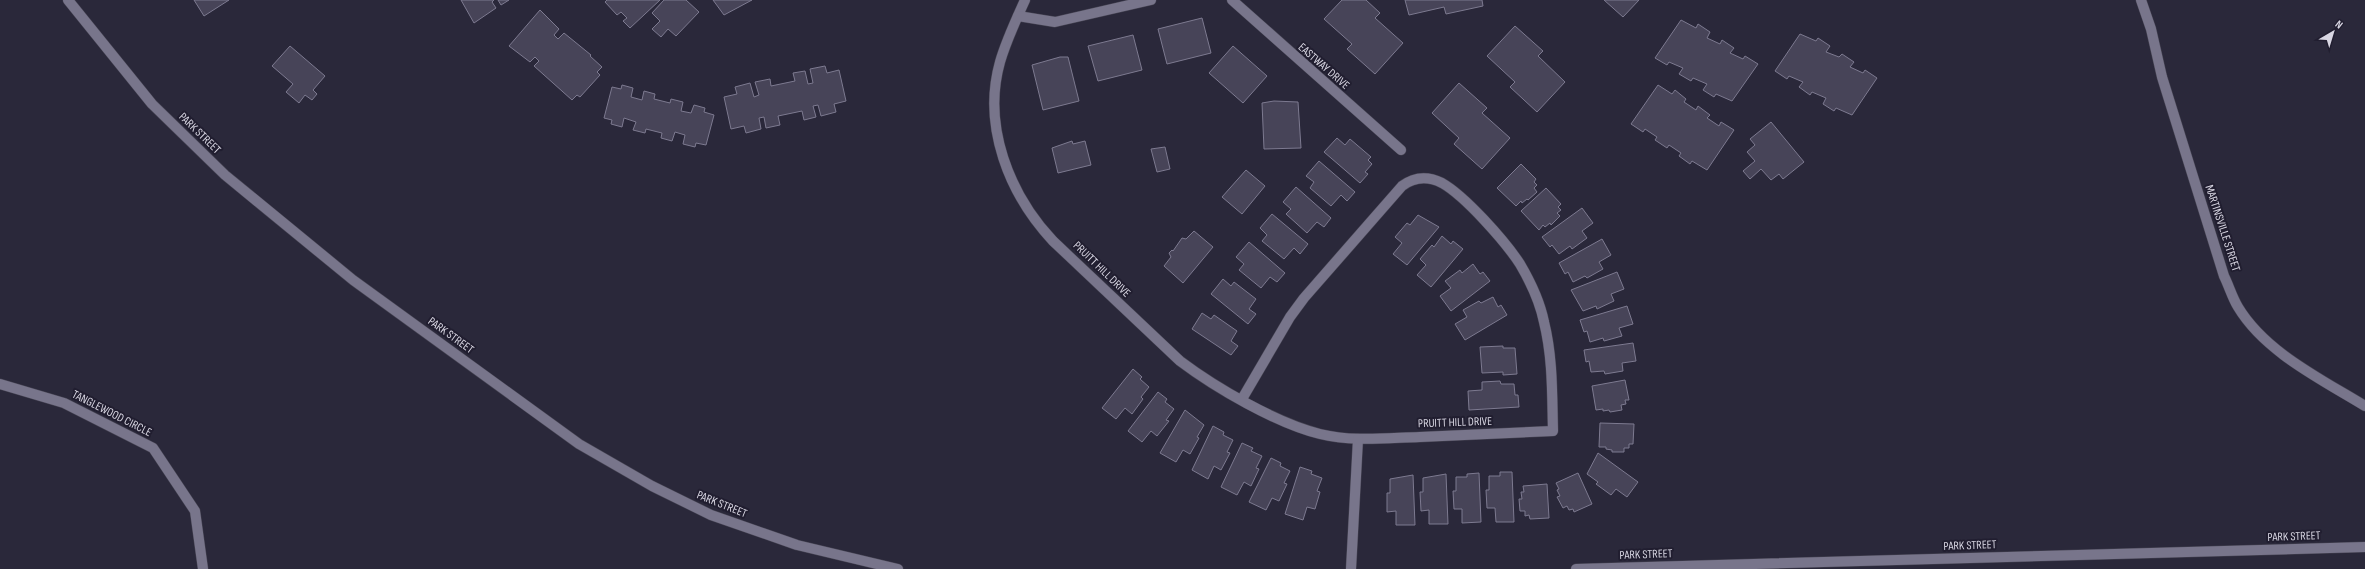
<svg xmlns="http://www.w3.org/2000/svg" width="2365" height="569" font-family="'Sofia Sans Condensed',sans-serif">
  <rect width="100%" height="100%" fill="#2a283a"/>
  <g fill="#474458" stroke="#7d7a90">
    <path d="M194,0H229L204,16Z"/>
    <path d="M461,0H494L492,2L496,8L474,23Z"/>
    <path d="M498,0H509L501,5Z"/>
    <path d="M607,0H660L630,28L623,21L627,18L621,12L617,15L605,2Z"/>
    <path d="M664,0H686L699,12L676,36L668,29L661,37L652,29L660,21L652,13Z"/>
    <path d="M713,0H752L724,15Z"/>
    <path d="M1342,0H1366L1380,13L1375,18L1403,43L1375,74L1347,49L1352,44L1324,19Z"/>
    <path d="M1405,0H1482L1483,6L1446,14L1444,7L1409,15Z"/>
    <path d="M1604,0H1639L1623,17Z"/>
    <path d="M540,10L559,29L554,35L558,39L564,33L591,55L590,56L602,67L597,72L600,75L580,97L577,95L572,100L534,66L539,61L535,57L530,62L509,46Z"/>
    <path d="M1202,18L1211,53L1167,64L1158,29Z"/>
    <path d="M1681,20L1696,28L1698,24L1710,32L1707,38L1720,44L1722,40L1734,48L1730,53L1743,59L1745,56L1758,64L1732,101L1716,94L1714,97L1703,90L1707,84L1693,78L1691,81L1679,74L1683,68L1669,62L1667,65L1655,58Z"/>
    <path d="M1515,26L1543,51L1538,56L1565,82L1537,112L1510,87L1515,82L1487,56Z"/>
    <path d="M1800,34L1816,41L1818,38L1830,46L1826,52L1839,57L1842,54L1854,62L1850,67L1863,73L1865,70L1877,78L1852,115L1836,108L1834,111L1823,104L1826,98L1812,92L1810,95L1799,87L1803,82L1789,76L1787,79L1775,71Z"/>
    <path d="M1133,35L1142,70L1098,81L1088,46Z"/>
    <path d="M290,46L325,76L313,90L317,94L312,100L305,95L299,103L286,92L293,84L272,66Z"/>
    <path d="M1233,46L1267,76L1243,103L1209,73Z"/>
    <path d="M1060,57H1068L1079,101L1043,110L1032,65Z"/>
    <path d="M825,66L827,73L839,70L846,101L834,104L836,112L821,116L818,105L813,106L816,117L804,120L802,111L778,116L780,125L766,128L764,117L759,118L761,129L746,133L744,126L731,129L724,97L737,94L735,87L750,83L754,97L759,95L755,82L770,79L771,86L795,81L793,73L805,71L808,84L813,83L810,69Z"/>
    <path d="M1459,83L1487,108L1482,113L1510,138L1482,169L1454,144L1459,138L1432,113Z"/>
    <path d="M622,85L633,88L631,97L642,100L644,91L655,94L654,99L670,103L671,99L683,102L681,111L691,113L694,105L705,108L704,112L714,115L706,145L696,143L695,147L683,144L685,135L675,132L672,141L661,138L662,133L646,129L645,133L633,130L636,122L624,118L622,127L611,124L612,120L604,118L612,87L621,89Z"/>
    <path d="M1658,85L1672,94L1675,90L1686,99L1684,102L1696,110L1698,106L1710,115L1707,118L1719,126L1721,122L1734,130L1707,170L1692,161L1690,164L1679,156L1681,153L1669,145L1667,148L1655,140L1657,137L1645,129L1643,132L1631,124Z"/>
    <path d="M1274,101L1298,102L1301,148L1264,149L1262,103Z"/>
    <path d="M1771,122L1804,162L1783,179L1779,174L1771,180L1761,169L1750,179L1743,171L1755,161L1747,152L1755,145L1750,139Z"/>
    <path d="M1337,138L1345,145L1350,139L1371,157L1368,160L1372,164L1365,172L1368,174L1360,183L1324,152Z"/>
    <path d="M1072,141L1073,144L1085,141L1091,165L1058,173L1052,148Z"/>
    <path d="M1165,147L1170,169L1157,172L1151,149Z"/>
    <path d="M1319,161L1355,192L1347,201L1341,195L1331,206L1310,188L1314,182L1306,176Z"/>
    <path d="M1521,164L1536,179L1534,182L1537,185L1534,188L1537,192L1528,200L1527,199L1522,203L1521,201L1516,206L1497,188Z"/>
    <path d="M1246,170L1265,186L1242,214L1222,197Z"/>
    <path d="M1296,187L1331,218L1324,227L1317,222L1307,233L1286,214L1291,209L1283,202Z"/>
    <path d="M1546,188L1561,204L1558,207L1561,210L1557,213L1560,216L1551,225L1550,223L1545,227L1543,225L1539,230L1521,211Z"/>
    <path d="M1582,208L1593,223L1582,231L1587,238L1572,249L1570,246L1559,254L1552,245L1550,247L1542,237Z"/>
    <path d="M1272,214L1308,244L1300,254L1294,248L1284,259L1262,241L1267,235L1260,228Z"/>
    <path d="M1418,215L1439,227L1407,265L1393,254L1402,243L1395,237L1407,223L1410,225Z"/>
    <path d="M1194,231L1213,247L1183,283L1164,266L1171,257L1169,253L1172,250L1173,251L1182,238L1186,239Z"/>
    <path d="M1442,236L1451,244L1453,241L1463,249L1431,287L1417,275L1426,265L1420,259L1432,245L1434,247Z"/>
    <path d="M1602,239L1611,255L1599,262L1603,269L1587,278L1585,276L1573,282L1568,272L1565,274L1559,263Z"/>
    <path d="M1249,242L1285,273L1277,282L1270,277L1261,288L1239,270L1244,264L1236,257Z"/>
    <path d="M1473,264L1480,274L1483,272L1490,281L1451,311L1440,296L1451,288L1445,281L1460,270L1462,273Z"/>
    <path d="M1617,272L1624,289L1611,294L1614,301L1597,309L1596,306L1583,311L1571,290Z"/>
    <path d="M1223,279L1231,286L1234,282L1256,299L1249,309L1256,314L1248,324L1211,294Z"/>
    <path d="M1493,297L1498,307L1501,305L1507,315L1465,340L1455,324L1467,317L1463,310L1479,301L1481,303Z"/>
    <path d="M1627,306L1633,324L1619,328L1622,336L1604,341L1603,338L1590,342L1587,331L1584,332L1580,320Z"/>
    <path d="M1202,313L1211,319L1214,315L1237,331L1231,341L1238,346L1231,355L1192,329Z"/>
    <path d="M1633,343L1636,361L1622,363L1623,371L1605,374L1604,371L1591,372L1589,361L1586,362L1584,350Z"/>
    <path d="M1503,346V348H1515L1517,374L1503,375V372L1482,373L1480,347Z"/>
    <path d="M1133,369L1142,377L1140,379L1149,387L1141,397L1143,399L1132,414L1125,408L1116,419L1102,408Z"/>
    <path d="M1625,380L1629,400H1625L1626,404L1621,405L1622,410L1610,412L1609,410L1603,411V409L1596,410L1592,386Z"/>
    <path d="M1500,381L1501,384H1514L1515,395H1518L1519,407L1469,410L1468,391L1482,390V382Z"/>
    <path d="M1158,392L1167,399L1165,402L1174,409L1166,420L1169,421L1157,436L1151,431L1142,442L1128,431Z"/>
    <path d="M1185,410L1204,425L1197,437L1199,438L1190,454L1183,450L1176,462L1160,453Z"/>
    <path d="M1600,423L1634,424L1633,444H1629V448H1624V452H1612V450L1606,449V447H1599Z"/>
    <path d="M1213,426L1224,432L1223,435L1233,440L1227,452L1230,453L1221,470L1214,466L1208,479L1192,470Z"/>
    <path d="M1242,443L1253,448L1251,451L1262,456L1256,468L1259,469L1251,486L1244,482L1237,495L1221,487Z"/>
    <path d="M1598,453L1638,482L1627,497L1616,489L1611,495L1596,484L1598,482L1587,474Z"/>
    <path d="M1271,458L1281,463L1280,466L1290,471L1284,483L1287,484L1279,501L1272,498L1266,510L1249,502Z"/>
    <path d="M1300,467L1312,471L1311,474L1322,478L1317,491L1320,492L1315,509L1307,507L1303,520L1285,514Z"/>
    <path d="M1500,472H1512L1514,522H1496L1495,508H1487L1486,490H1489V476H1500Z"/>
    <path d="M1479,473L1481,522L1462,523V509H1454L1453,491H1456V477H1467V474Z"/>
    <path d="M1578,473L1592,504L1574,512L1573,509L1569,510L1567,506L1563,508L1557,497L1560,496L1557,490L1559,489L1556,483Z"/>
    <path d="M1446,474L1448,524H1429V510L1421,511L1420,492H1423V478Z"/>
    <path d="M1413,475L1415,525H1396V511L1387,512V493H1390V479Z"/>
    <path d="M1547,484L1549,518L1530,519L1529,515L1525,516V511H1520L1519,499H1522L1521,492H1524L1523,486Z"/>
  </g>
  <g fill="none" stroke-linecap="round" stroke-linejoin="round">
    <defs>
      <g id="minor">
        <path d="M1025,0C1016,20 1006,41 1000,62C982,126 1009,194 1053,241L1180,361C1216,388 1276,423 1320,434C1353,442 1386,438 1420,437C1464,435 1508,433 1553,431C1552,395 1553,358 1544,322C1540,302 1530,281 1520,264C1505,241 1465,196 1442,183C1428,176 1414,177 1402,186L1304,298L1290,317L1242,399"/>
        <path d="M1232,0L1401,150"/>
        <path d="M2141,0L2151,29L2162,77L2224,276C2229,286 2232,297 2238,307C2265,352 2321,379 2365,406"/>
        <path d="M1018,16L1055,22L1151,0"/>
        <path d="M0,384L64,403L153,448L195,511L203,569"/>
        <path d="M1351,569L1358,439"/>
      </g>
      <g id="tertiary">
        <path d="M68,0L152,104L225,175L353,280L579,444L652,486L711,515L797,545L898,569"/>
        <path d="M1576,569L2365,547"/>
      </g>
    </defs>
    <use href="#minor" stroke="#464453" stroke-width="11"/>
    <use href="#tertiary" stroke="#464453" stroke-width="11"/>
    <use href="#minor" stroke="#78758b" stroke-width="10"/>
    <use href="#tertiary" stroke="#78758b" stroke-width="10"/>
  </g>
  <g text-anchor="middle" stroke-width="4" stroke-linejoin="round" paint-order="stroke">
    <g font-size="12" fill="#d9d7e3" stroke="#211e30">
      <text transform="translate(1324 66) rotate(41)" y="4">EASTWAY DRIVE</text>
      <text transform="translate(200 133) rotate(44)" y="4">PARK STREET</text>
      <text transform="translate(2223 228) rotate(72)" y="4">MARTINSVILLE STREET</text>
      <text transform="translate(1102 269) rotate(44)" y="4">PRUITT HILL DRIVE</text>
      <text transform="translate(451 335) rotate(36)" y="4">PARK STREET</text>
      <text transform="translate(112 413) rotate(27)" y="4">TANGLEWOOD CIRCLE</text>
      <text transform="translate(1455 422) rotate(-2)" y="4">PRUITT HILL DRIVE</text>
      <text transform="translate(722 504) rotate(22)" y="4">PARK STREET</text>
      <text transform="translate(2294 536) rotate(-2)" y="4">PARK STREET</text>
      <text transform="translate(1970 545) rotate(-2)" y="4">PARK STREET</text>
      <text transform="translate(1646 554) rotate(-2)" y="4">PARK STREET</text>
    </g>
  </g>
  <g transform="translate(2333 32) rotate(38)" stroke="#211e30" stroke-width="3" paint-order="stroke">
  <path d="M0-3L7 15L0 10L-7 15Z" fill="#d9d7e3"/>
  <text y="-6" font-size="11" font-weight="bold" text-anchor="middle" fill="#d9d7e3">N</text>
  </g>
</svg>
